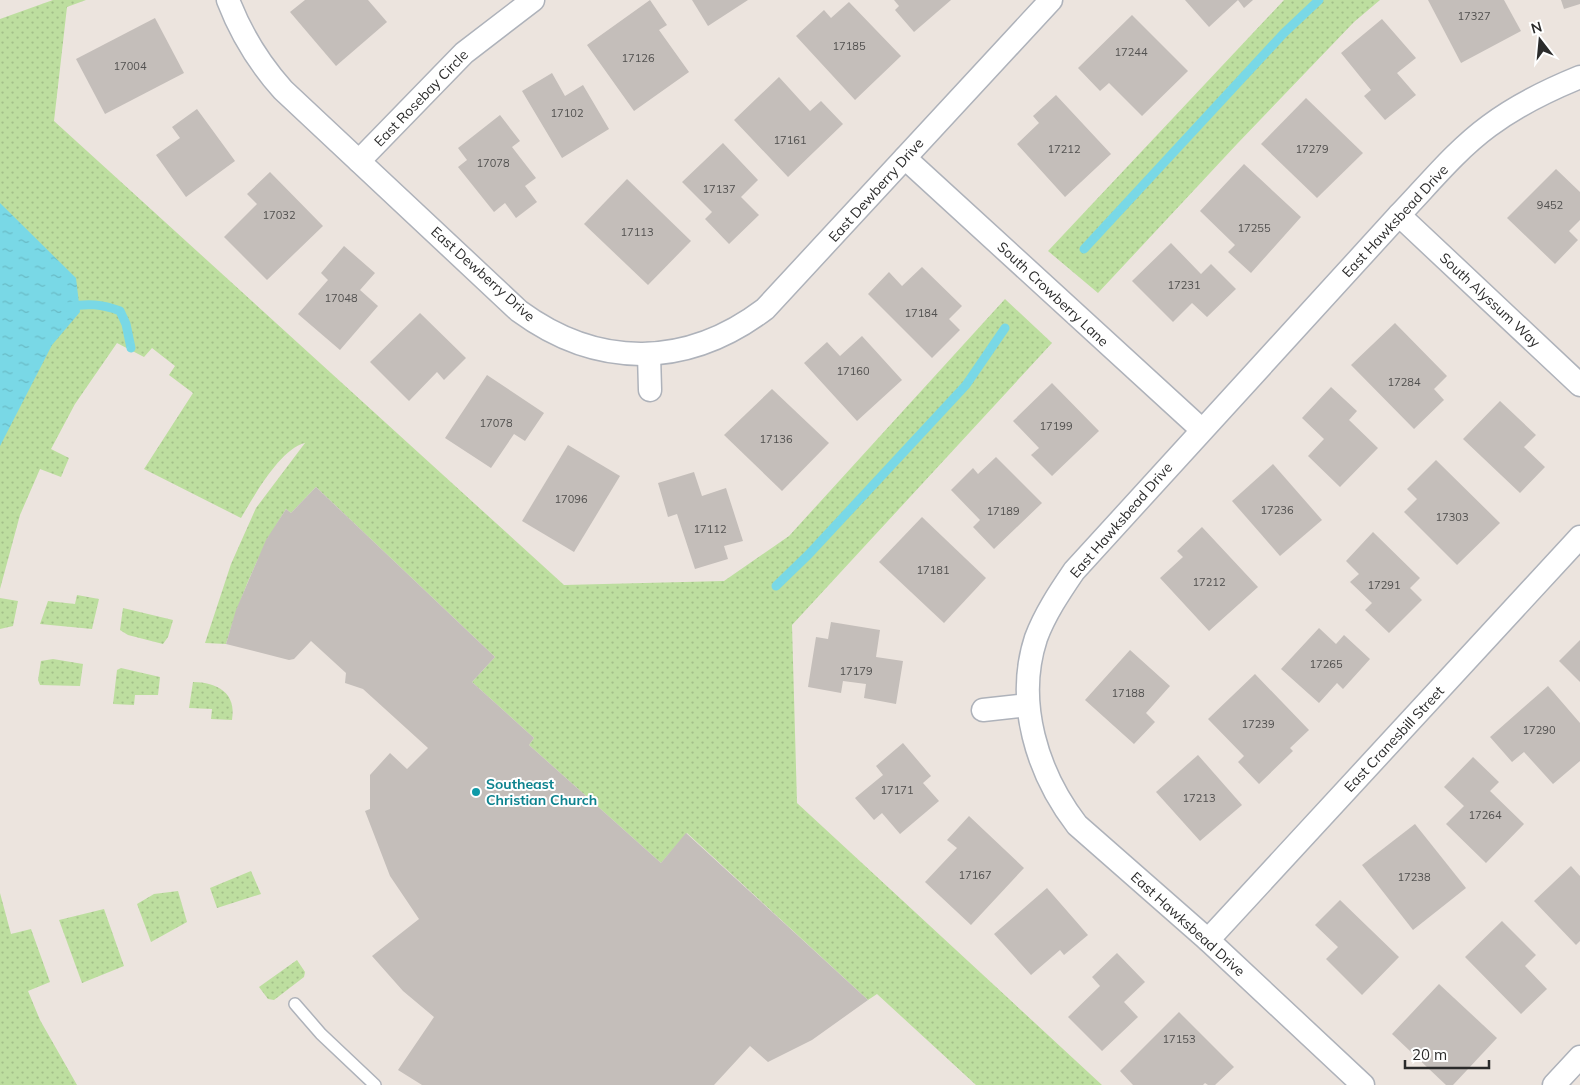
<svg xmlns="http://www.w3.org/2000/svg" width="1580" height="1085" font-family="Mulish,sans-serif">
  <defs>
    <pattern id="grass-dots" width="8" height="8" patternUnits="userSpaceOnUse" patternTransform="scale(1.25)"><rect width="8" height="8" fill="#bdde9f"/><path d="M2 2h.1M6 6h.1" fill="none" stroke="#a3bf89" stroke-width="1.8" stroke-linecap="round"/></pattern>
    <pattern id="water-ripples" width="26" height="14" patternUnits="userSpaceOnUse" patternTransform="scale(1.25)"><rect width="26" height="14" fill="#79d8e6"/><path d="M2 4q2-2 4 0t4 0M15 11q2-2 4 0t4 0" fill="none" stroke="#69bac5"/></pattern>
  </defs>
  <rect width="100%" height="100%" fill="#ece4de"/>
  <g fill="url(#grass-dots)">
    <path d="M53,0H86L67,7L54,121L564,585L724,581L789,536L1005,299L1052,343L792,625L797,803L1102,1085H976L877,994L868,1000L687,833L661,863L529,745L534,738L472,682L495,657L316,487L291,513L286,509C259,551 240,596 226,644L205,643L231,564L256,508L305,443C280,449 254,496 241,518L144,469L193,393L169,375L175,366L152,348L144,357L117,343L75,404L51,449L69,458L61,477L40,469L20,515L0,589V19Z"/>
    <path d="M1284,0H1380L1354,22L1237,144L1098,293L1048,251Z"/>
    <path d="M77,595L99,599L92,629L40,624L48,601L75,604Z"/>
    <path d="M0,598L18,601L13,626L0,629Z"/>
    <path d="M123,608L173,620L168,637L163,644L128,635L120,630Z"/>
    <path d="M53,659L83,664L80,686L40,685L38,680L41,661Z"/>
    <path d="M121,668L160,677L158,695H135L134,705L113,704L117,670Z"/>
    <path d="M193,682C217,682 237,693 232,720L211,719L212,709L189,708Z"/>
    <path d="M251,871L261,894L217,908L210,888Z"/>
    <path d="M178,891L187,922L151,942L137,904L154,894Z"/>
    <path d="M0,893L11,934L31,929L50,982L28,991L40,1020L77,1085H0Z"/>
    <path d="M104,909L124,966L82,983L59,920Z"/>
    <path d="M297,960L305,972L304,977L274,1000L268,999L259,987Z"/>
  </g>
  <path fill="url(#water-ripples)" d="M0,203L76,278L80,312L52,345L0,446Z"/>
  <g fill="none" stroke-linecap="round" stroke-linejoin="round">
    <g stroke="#79d8e6" stroke-width="9">
      <path d="M1084,249L1284,33L1319,0"/>
      <path d="M68,307C87,303 102,304 120,311L126,324L131,348"/>
      <path d="M776,586L809,554L966,385L1005,328"/>
    </g>
  </g>
  <g fill="#c4beba">
    <path d="M305,0H368L387,22L336,66L290,12Z"/>
    <path d="M650,0L667,25L659,30L689,72L634,111L587,45Z"/>
    <path d="M692,0H748L708,26Z"/>
    <path d="M894,0H951L914,32L895,10L899,6Z"/>
    <path d="M1185,0H1253L1244,8L1238,0L1209,27Z"/>
    <path d="M1428,0H1504L1521,31L1461,63Z"/>
    <path d="M1561,0H1580V4L1564,9Z"/>
    <path d="M849,2L901,56L855,100L796,36L824,10L831,18Z"/>
    <path d="M1132,15L1188,71L1142,116L1109,83L1100,91L1078,68Z"/>
    <path d="M155,18L184,73L105,114L76,59Z"/>
    <path d="M1382,19L1416,58L1397,73L1416,95L1385,120L1364,96L1371,90L1341,53Z"/>
    <path d="M552,73L565,96L583,85L609,129L562,158L522,91Z"/>
    <path d="M779,77L810,111L821,101L843,124L788,177L734,120Z"/>
    <path d="M1056,95L1111,154L1065,197L1017,144L1039,123L1033,116Z"/>
    <path d="M1306,98L1363,153L1317,198L1261,144Z"/>
    <path d="M197,109L235,161L186,197L156,155L180,138L172,127Z"/>
    <path d="M500,115L520,141L512,147L536,178L525,186L537,202L516,218L505,203L494,212L458,167L467,160L458,148Z"/>
    <path d="M723,143L758,180L741,197L759,215L729,244L705,219L712,212L682,182Z"/>
    <path d="M1244,164L1301,217L1251,273L1228,252L1235,245L1200,211Z"/>
    <path d="M1556,169L1580,192V220L1569,231L1578,240L1555,264L1507,218Z"/>
    <path d="M270,172L323,226L267,280L224,237L257,204L247,194Z"/>
    <path d="M627,179L691,241L648,285L584,224Z"/>
    <path d="M1171,243L1201,274L1211,264L1236,289L1207,317L1192,303L1173,322L1132,281Z"/>
    <path d="M344,246L375,273L360,290L378,306L340,350L298,314L328,280L321,273Z"/>
    <path d="M922,267L962,306L949,319L960,330L932,358L868,294L889,272L902,286Z"/>
    <path d="M420,313L466,358L444,380L437,372L409,401L370,362Z"/>
    <path d="M1395,323L1447,376L1434,389L1444,400L1414,429L1351,365Z"/>
    <path d="M862,336L902,380L857,421L804,363L827,342L840,356Z"/>
    <path d="M487,375L544,413L525,441L514,434L491,468L445,438Z"/>
    <path d="M1052,383L1099,431L1052,476L1031,455L1039,448L1013,421Z"/>
    <path d="M1331,387L1357,411L1349,420L1378,448L1340,487L1308,456L1324,439L1302,418Z"/>
    <path d="M772,389L829,443L782,491L724,435Z"/>
    <path d="M1500,401L1536,435L1524,447L1545,467L1520,493L1463,439Z"/>
    <path d="M568,445L620,476L574,552L522,521Z"/>
    <path d="M996,457L1042,503L994,549L973,527L980,520L951,490L973,468L978,474Z"/>
    <path d="M1436,460L1500,523L1457,565L1404,512L1417,499L1407,489Z"/>
    <path d="M1273,464L1322,520L1280,556L1232,501Z"/>
    <path d="M694,472L702,496L726,488L743,541L724,546L728,559L695,569L677,514L668,517L658,483Z"/>
    <path d="M316,487L495,657L472,682L534,738L529,745L661,863L686,833L868,1000L812,1040L768,1062L750,1046L714,1085H422L398,1070L434,1017L403,991L372,956L419,919L390,876L365,811L370,809V775L390,753L407,769L428,748L363,689L345,683L346,673L311,641L294,659L289,660L226,644L236,610L266,540L286,509L291,513Z"/>
    <path d="M922,517L986,578L944,623L879,562Z"/>
    <path d="M1202,527L1258,587L1209,631L1160,578L1183,557L1177,551Z"/>
    <path d="M1373,532L1420,578L1410,588L1422,600L1389,633L1365,610L1372,603L1350,582L1359,574L1346,561Z"/>
    <path d="M831,622L880,630L876,657L903,661L896,704L864,698L866,684L843,681L841,693L808,687L816,637L828,639Z"/>
    <path d="M1319,628L1336,644L1344,635L1370,659L1343,689L1337,683L1319,703L1281,669Z"/>
    <path d="M1580,640V682L1559,661Z"/>
    <path d="M1130,650L1170,686L1146,713L1155,722L1134,744L1085,700Z"/>
    <path d="M1255,674L1309,730L1290,748L1293,751L1259,784L1238,762L1244,756L1208,719Z"/>
    <path d="M1548,686L1580,723V761L1553,784L1524,752L1512,762L1490,737Z"/>
    <path d="M903,743L931,776L923,783L939,801L900,834L882,813L874,820L855,798L883,775L876,766Z"/>
    <path d="M1198,755L1242,805L1200,841L1156,792Z"/>
    <path d="M1473,757L1499,782L1490,791L1524,824L1486,863L1446,824L1464,806L1444,787Z"/>
    <path d="M969,816L1024,868L971,925L925,882L957,848L947,840Z"/>
    <path d="M1415,824L1466,888L1413,930L1362,865Z"/>
    <path d="M1571,866L1580,876V941L1576,945L1534,901Z"/>
    <path d="M1047,888L1088,935L1064,955L1060,950L1031,975L994,934Z"/>
    <path d="M1340,900L1399,957L1362,995L1326,959L1338,947L1315,925Z"/>
    <path d="M1502,921L1536,955L1525,966L1547,989L1521,1014L1465,957Z"/>
    <path d="M1117,953L1145,982L1124,1002L1138,1017L1102,1051L1068,1017L1100,986L1092,977Z"/>
    <path d="M1439,984L1497,1038L1453,1085H1446L1392,1034Z"/>
    <path d="M1179,1012L1234,1067L1215,1085H1208L1205,1083L1203,1085H1133L1120,1071Z"/>
  </g>
  <g fill="none" stroke-linecap="round" stroke-linejoin="round">
    <defs>
      <path id="service" d="M295,1004L321,1034L375,1085"/>
      <g id="minor">
        <path d="M228,0C241,34 258,62 283,90L519,311C598,369 687,368 765,309L1051,0"/>
        <path d="M905,158L1201,429"/>
        <path d="M359,161L464,53L533,0"/>
        <path d="M1399,215L1580,385"/>
        <path d="M649,354L650,390"/>
        <path d="M983,710L1028,705"/>
        <path d="M1208,940L1580,537"/>
        <path d="M1363,1085L1208,940L1077,825C1037,773 1015,702 1036,638C1045,614 1059,593 1074,571L1399,215C1428,185 1455,151 1489,126C1517,105 1548,90 1580,77"/>
        <path d="M1554,1085L1580,1057"/>
      </g>
    </defs>
    <use href="#service" stroke="#aeb2ba" stroke-width="14"/>
    <use href="#minor" stroke="#aeb2ba" stroke-width="25"/>
    <use href="#service" stroke="#fff" stroke-width="11"/>
    <use href="#minor" stroke="#fff" stroke-width="22"/>
  </g>
  <circle fill="#0f9aa8" stroke="#fff" stroke-width="2" cx="476" cy="792" r="5"/>
  <g text-anchor="middle" stroke-width="4" stroke-linejoin="round" paint-order="stroke">
    <g font-size="11" fill="#51504f">
      <text x="1474" y="20">17327</text>
      <text x="849" y="50">17185</text>
      <text x="1131" y="56">17244</text>
      <text x="638" y="62">17126</text>
      <text x="130" y="70">17004</text>
      <text x="567" y="117">17102</text>
      <text x="790" y="144">17161</text>
      <text x="1064" y="153">17212</text>
      <text x="1312" y="153">17279</text>
      <text x="493" y="167">17078</text>
      <text x="719" y="193">17137</text>
      <text x="1550" y="209">9452</text>
      <text x="279" y="219">17032</text>
      <text x="1254" y="232">17255</text>
      <text x="637" y="236">17113</text>
      <text x="1184" y="289">17231</text>
      <text x="341" y="302">17048</text>
      <text x="921" y="317">17184</text>
      <text x="853" y="375">17160</text>
      <text x="1404" y="386">17284</text>
      <text x="496" y="427">17078</text>
      <text x="1056" y="430">17199</text>
      <text x="776" y="443">17136</text>
      <text x="571" y="503">17096</text>
      <text x="1277" y="514">17236</text>
      <text x="1003" y="515">17189</text>
      <text x="1452" y="521">17303</text>
      <text x="710" y="533">17112</text>
      <text x="933" y="574">17181</text>
      <text x="1209" y="586">17212</text>
      <text x="1384" y="589">17291</text>
      <text x="1326" y="668">17265</text>
      <text x="856" y="675">17179</text>
      <text x="1128" y="697">17188</text>
      <text x="1258" y="728">17239</text>
      <text x="1539" y="734">17290</text>
      <text x="897" y="794">17171</text>
      <text x="1199" y="802">17213</text>
      <text x="1485" y="819">17264</text>
      <text x="975" y="879">17167</text>
      <text x="1414" y="881">17238</text>
      <text x="1179" y="1043">17153</text>
    </g>
    <g font-size="14" fill="#2b2b2b" stroke="#fff">
      <text transform="translate(421 98) rotate(-46)" y="5">East Rosebay Circle</text>
      <text transform="translate(876 190) rotate(-48)" y="5">East Dewberry Drive</text>
      <text transform="translate(1395 221) rotate(-47)" y="5">East Hawksbead Drive</text>
      <text transform="translate(483 274) rotate(42)" y="5">East Dewberry Drive</text>
      <text transform="translate(1053 294) rotate(43)" y="5">South Crowberry Lane</text>
      <text transform="translate(1490 300) rotate(43)" y="5">South Alyssum Way</text>
      <text transform="translate(1121 520) rotate(-49)" y="5">East Hawksbead Drive</text>
      <text transform="translate(1394 739) rotate(-47)" y="5">East Cranesbill Street</text>
      <text transform="translate(1188 924) rotate(42)" y="5">East Hawksbead Drive</text>
    </g>
    <g font-size="14" font-weight="bold" fill="#0d838f" stroke="#fff" text-anchor="start">
      <text x="486" y="789">Southeast<tspan x="486" dy="16">Christian Church</tspan></text>
    </g>
  </g>
  <g transform="translate(1540 40) rotate(344)" stroke="#ffffff" stroke-width="4" paint-order="stroke">
  <path d="M0-4L9 19L0 12L-9 19Z" fill="#2b2b2b"/>
  <text y="-8" font-size="14" font-weight="bold" text-anchor="middle" fill="#2b2b2b">N</text>
  </g>
  <path d="M1405 1060v8h84v-8" fill="none" stroke="#2b2b2b" stroke-width="2.5"/>
  <text x="1412" y="1060" font-size="15" fill="#2b2b2b" stroke="#ffffff" stroke-width="4" paint-order="stroke">20 m</text>
</svg>
